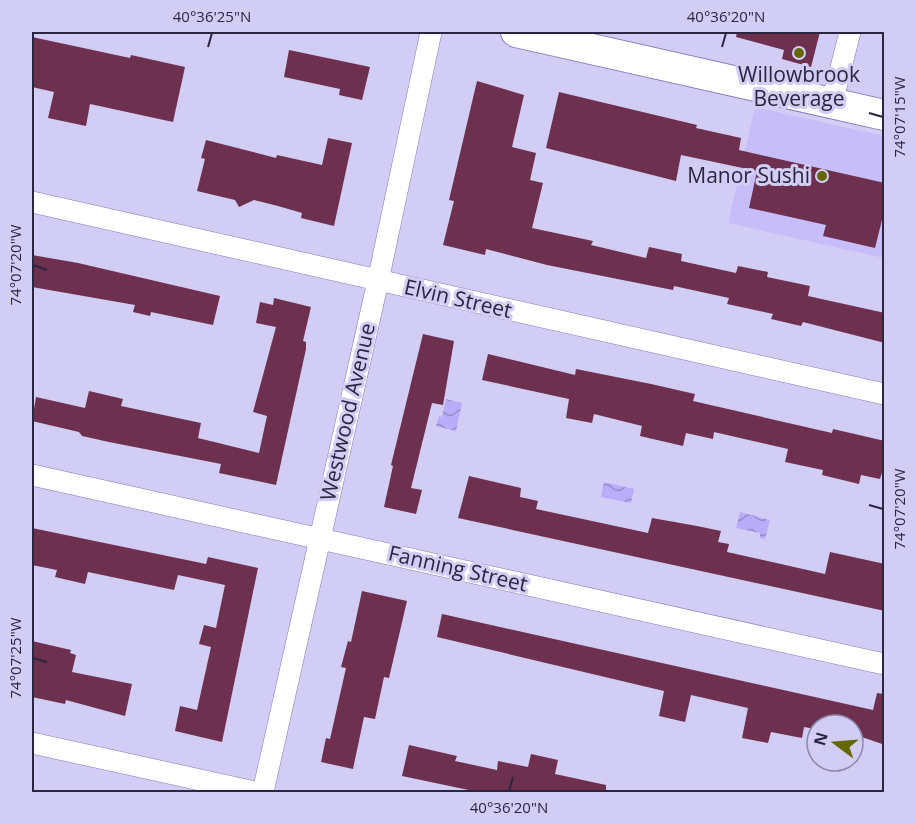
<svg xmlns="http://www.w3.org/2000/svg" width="916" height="824" font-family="'Open Sans',sans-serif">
  <defs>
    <pattern id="water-waves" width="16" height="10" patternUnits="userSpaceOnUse" patternTransform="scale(1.5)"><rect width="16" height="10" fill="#b9acf9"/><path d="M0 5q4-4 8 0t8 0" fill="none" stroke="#978ccb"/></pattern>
  </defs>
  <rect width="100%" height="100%" fill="#d2cdf5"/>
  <path fill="#c7bef9" d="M755,107L884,136V258L728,223Z"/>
  <g fill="url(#water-waves)">
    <path d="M446,399L462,403L456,431L436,426L439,416L442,417Z"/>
    <path d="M604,482L634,489L631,503L601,497Z"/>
    <path d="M740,512L770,520L765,539L760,538V533L736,528Z"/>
  </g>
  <g fill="#6d304e">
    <path d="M737,32H820L811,67L782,59L784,50L736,37Z"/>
    <path d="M32,37L130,58L131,55L185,67L173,122L90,104L86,126L48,118L54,92L32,87Z"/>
    <path d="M289,50L370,67L362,100L339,95L340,89L284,77Z"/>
    <path d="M477,81L524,95L512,147L536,153L530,180L543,183L532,228L593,241L591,245L646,258L649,247L682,254L681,261L736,273L738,266L768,272L767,277L810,286L808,296L885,313V343L803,322L801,326L771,319L773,314L727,304L729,298L674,286L673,290L547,265L486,249L485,255L443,245L454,201L449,200Z"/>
    <path d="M559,92L697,125L696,128L741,138L739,150L885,183V208L875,248L823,236L826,225L749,208L757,171L681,155L676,181L546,148Z"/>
    <path d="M328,138L352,143L334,226L301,218L302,213L278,206L254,200L239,207L235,200L197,191L205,159L201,158L206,140L276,158L277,155L322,165Z"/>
    <path d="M32,255L78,263L220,296L213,325L151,312L150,316L133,312L135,305L32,287Z"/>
    <path d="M274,298L311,307L303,341L306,342V349L276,485L219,473L221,464L109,442L82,436L79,432L32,421L36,397L85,408L89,391L123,399L121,406L201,423L198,438L259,453L267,416L253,412L276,327L256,323L260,302L273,305Z"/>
    <path d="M423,334L454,341L443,405L432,403L411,488L422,490L416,514L384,507L393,466L391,465Z"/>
    <path d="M488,354L575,375L576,369L651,384L695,394L693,401L832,433L833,429L885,441V463L880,479L861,475L859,484L822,475L823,470L785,462L788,449L714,432L713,439L686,433L683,446L640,436L642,426L594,414L592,423L566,418L569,399L482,380Z"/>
    <path d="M469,476L521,488L520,497L538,501L536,509L648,533L652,518L697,526L721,531L718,542L729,544L727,552L825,574L830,552L885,564V611L458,518Z"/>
    <path d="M32,528L206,564L208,557L258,568L222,742L175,731L180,706L197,710L211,647L199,644L204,625L216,628L225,585L178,575L174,590L88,572L85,584L55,577L57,570L32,565Z"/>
    <path d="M362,591L407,601L389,678L384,677L375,719L364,717L353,769L321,762L326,738L330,739L346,668L341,667L348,641L351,642Z"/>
    <path d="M442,614L873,710L877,693L885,694V745L853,734V725H816L815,729L804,727L802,738L771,732L768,743L742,738L748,708L691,695L685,722L659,716L664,691L437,637Z"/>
    <path d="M32,641L71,650L70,653L76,655L72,672L132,684L125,716L66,700L65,704L32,697Z"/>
    <path d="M409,745L457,756L455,761L497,770L498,761L528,767L531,754L558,760L555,774L606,785V792H478L402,776Z"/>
  </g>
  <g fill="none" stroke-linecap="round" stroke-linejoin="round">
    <defs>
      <g id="street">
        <path d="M832,103L850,32"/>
        <path d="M32,202L884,394"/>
        <path d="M32,475L884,664"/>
        <path d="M32,743L255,792"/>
        <path d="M263,792L378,281L431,32"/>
      </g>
      <path id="secondary" d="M516,32L884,115"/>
    </defs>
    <use href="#street" stroke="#867bb9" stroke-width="22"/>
    <use href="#secondary" stroke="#867bb9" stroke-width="32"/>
    <use href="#street" stroke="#fff" stroke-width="21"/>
    <use href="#secondary" stroke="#fff" stroke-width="30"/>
  </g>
  <path fill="none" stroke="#2b2640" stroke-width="2" d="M208,47L212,33M722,47L726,33M869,113L883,117M33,265L47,270M869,505L883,509M33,658L47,662M509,791L513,777"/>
  <g fill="#646703" stroke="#d2cdf5" stroke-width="2">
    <circle cx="799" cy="53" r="6"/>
    <circle cx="822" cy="176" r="6"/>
  </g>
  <g text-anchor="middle" stroke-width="6" stroke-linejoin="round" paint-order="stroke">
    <g font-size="21" fill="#2b2640" stroke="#d2cdf5">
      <text x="799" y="82">Willowbrook<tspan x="799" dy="24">Beverage</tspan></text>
      <text x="810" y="183" text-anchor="end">Manor Sushi</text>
    </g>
    <g font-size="21" fill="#2b2640" stroke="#d2cdf5">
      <text transform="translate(458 299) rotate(13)" y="7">Elvin Street</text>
      <text transform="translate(348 412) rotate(-77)" y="7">Westwood Avenue</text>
      <text transform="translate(458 569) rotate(13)" y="7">Fanning Street</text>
    </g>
  </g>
  <rect width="916" height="824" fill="none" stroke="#d2cdf5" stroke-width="66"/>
  <g transform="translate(835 743) rotate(286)"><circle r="28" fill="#d2cdf5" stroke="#8f8aad" stroke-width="1.5"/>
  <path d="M0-4.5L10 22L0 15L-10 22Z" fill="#646703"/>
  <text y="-9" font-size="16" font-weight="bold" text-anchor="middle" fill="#2b2640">N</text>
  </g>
  <rect x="33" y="33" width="850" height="758" fill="none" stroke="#2b2640" stroke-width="2"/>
  <g font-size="15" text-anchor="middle" fill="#2b2640">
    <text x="212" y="22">40°36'25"N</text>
    <text x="726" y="22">40°36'20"N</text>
    <text transform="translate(900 117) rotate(-90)" y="5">74°07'15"W</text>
    <text transform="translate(16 265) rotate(-90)" y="5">74°07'20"W</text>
    <text transform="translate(900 509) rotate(-90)" y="5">74°07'20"W</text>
    <text transform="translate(16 658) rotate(-90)" y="5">74°07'25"W</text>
    <text x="509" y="813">40°36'20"N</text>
  </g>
</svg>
